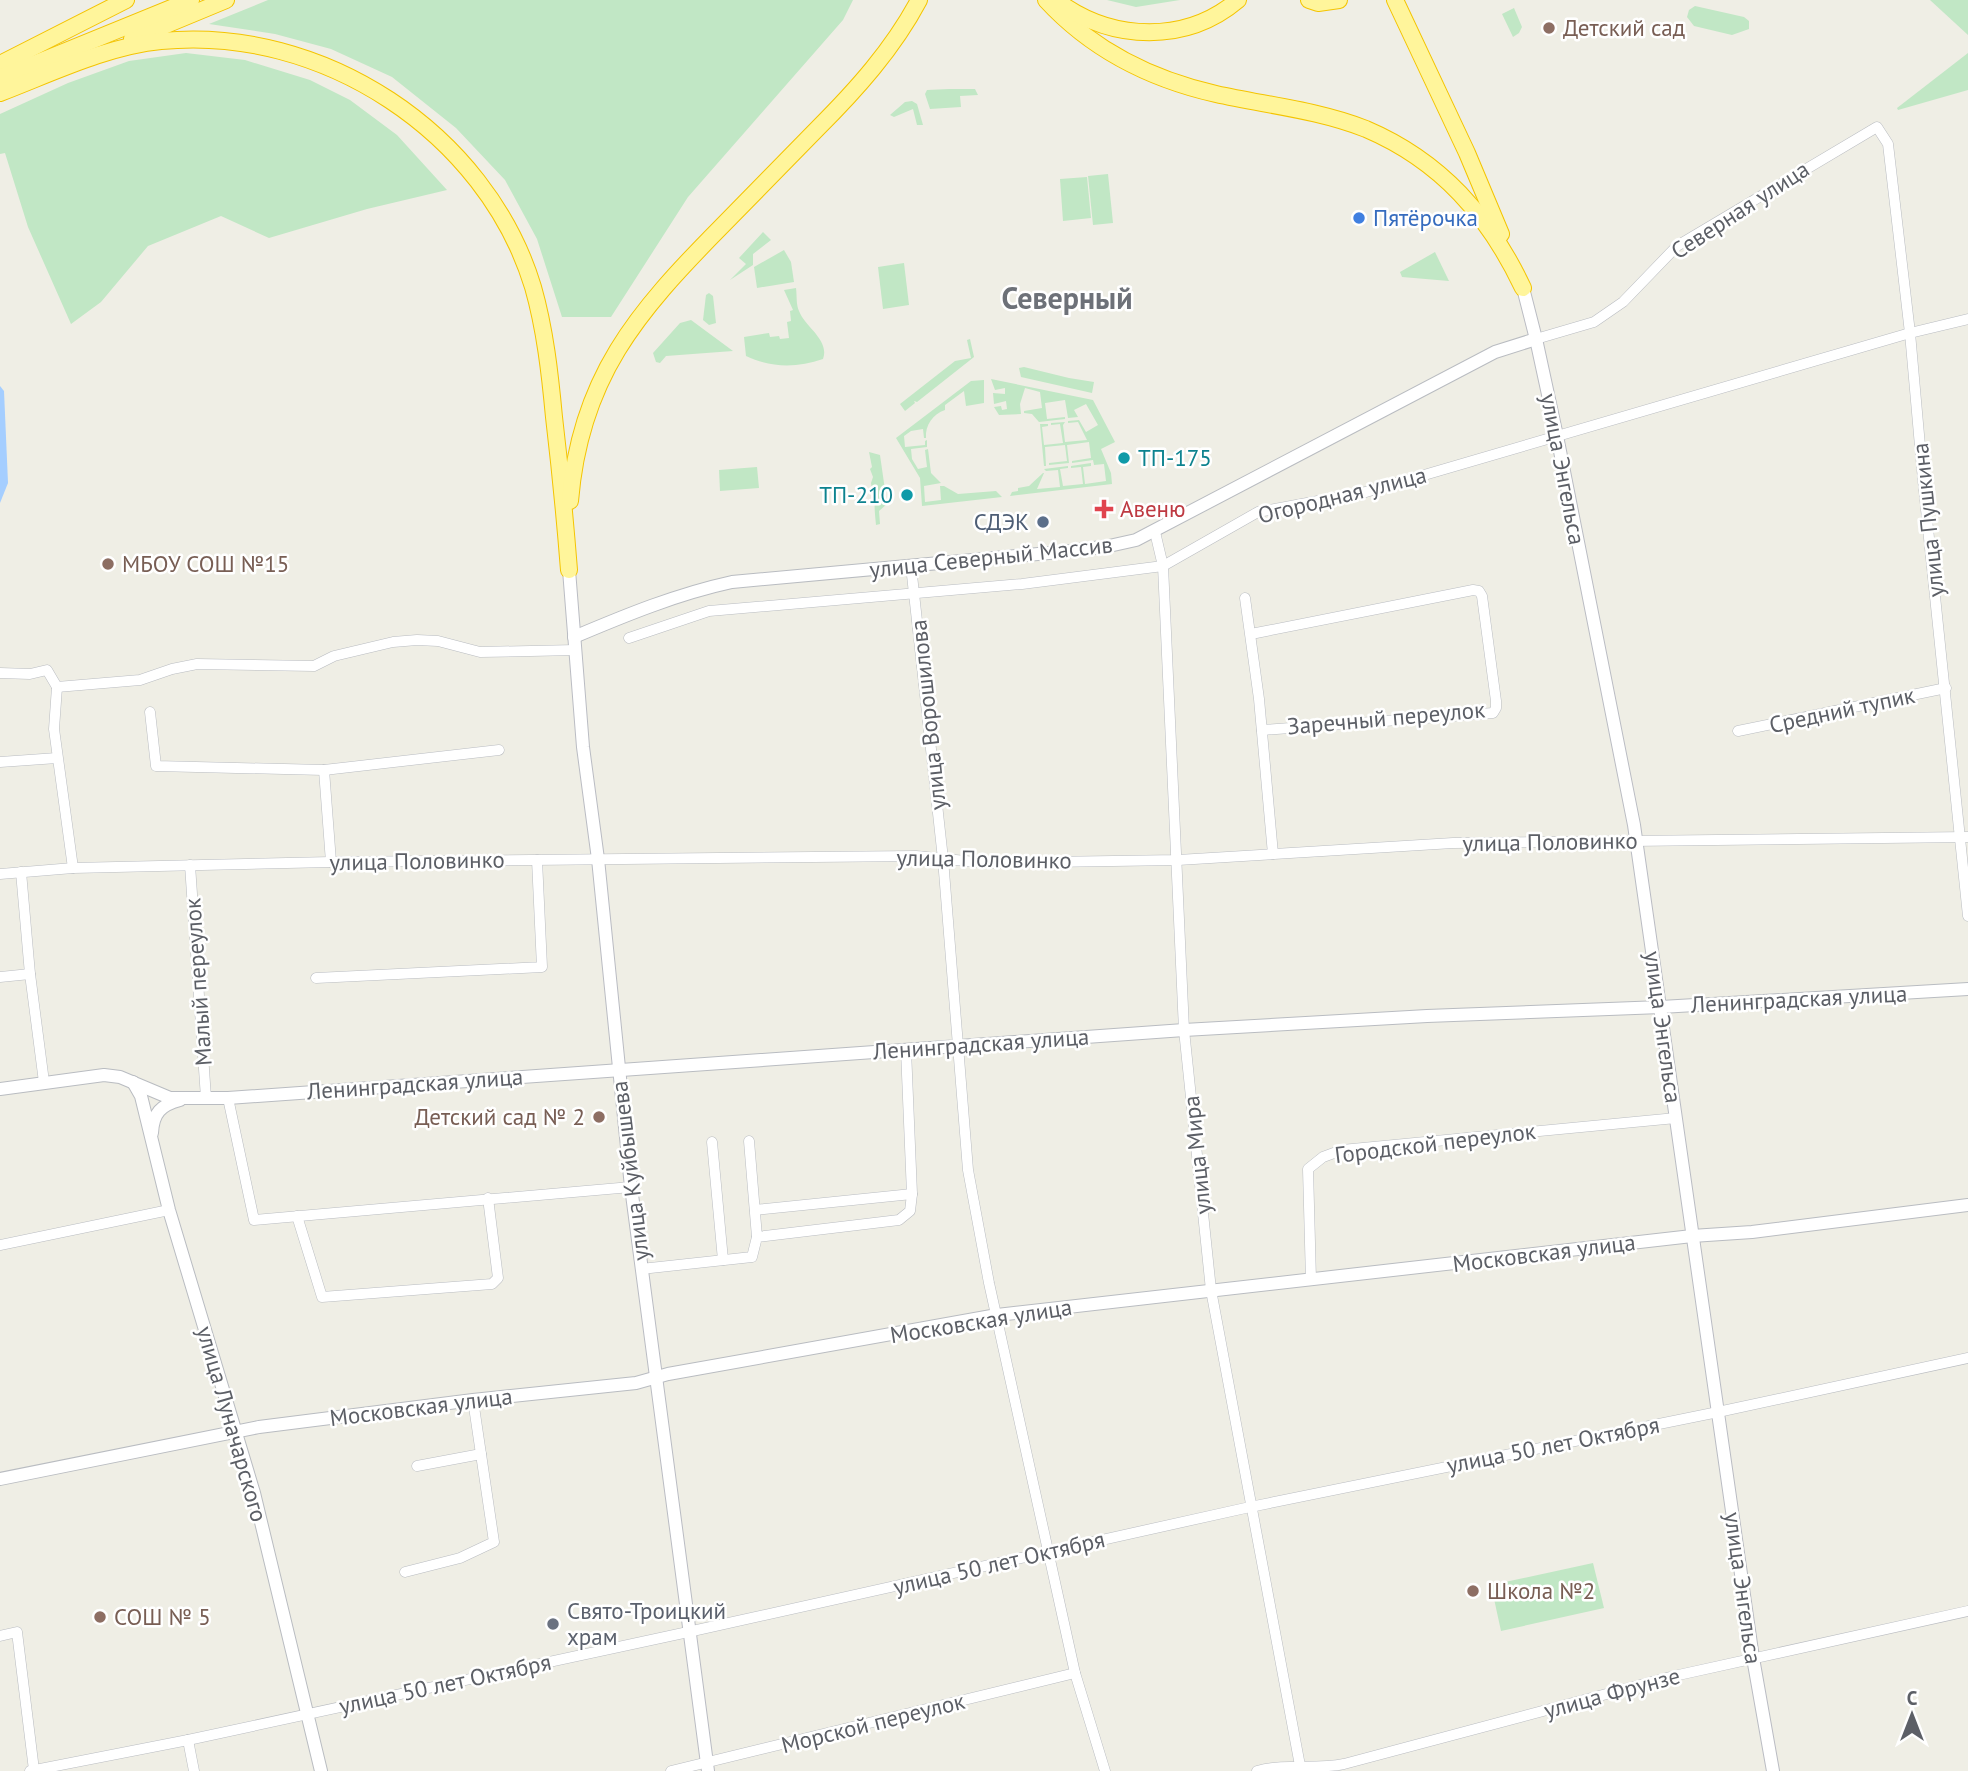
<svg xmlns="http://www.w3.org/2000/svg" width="1968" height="1771" font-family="'PT Sans',sans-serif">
  <rect width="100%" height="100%" fill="#efeee5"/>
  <g fill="#c1e7c5">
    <path d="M268,0H853L843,20L688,197L611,317H562L537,239L505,180L456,128L392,77L331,49L275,34L209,24Z"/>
    <path d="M1107,0H1180L1136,7Z"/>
    <path d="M1930,0H1968V35Z"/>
    <path d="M1695,6L1744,17L1749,21V29L1732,35L1694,26L1687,17L1689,10Z"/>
    <path d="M1514,8L1522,27L1519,33L1513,37L1502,14Z"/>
    <path d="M186,53L245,60L310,80L350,100L397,135L447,190L367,209L269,238L221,216L148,246L101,302L71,324L28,227L5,153L0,154V114L68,83L129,61Z"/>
    <path d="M1968,53V90L1898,110L1897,108Z"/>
    <path d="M949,89H975L978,95L960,96L961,107L930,109L925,94L927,90Z"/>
    <path d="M912,101L917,104L923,125H917L913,109L894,117L890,115L905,102Z"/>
    <path d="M1108,174L1113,223L1093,225L1088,176Z"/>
    <path d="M1087,177L1091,218L1063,221L1060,179Z"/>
    <path d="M763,232L771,240L753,254V265L730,280L746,264L739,258Z"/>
    <path d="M784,250L791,262L794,282L757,288L754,267Z"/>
    <path d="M1435,252L1449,281L1402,277L1400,272Z"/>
    <path d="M904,263L909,305L883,309L878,267Z"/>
    <path d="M796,288C797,295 796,305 799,311C805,327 830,340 823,359C797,368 771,368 746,356L744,337L769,333L770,337L779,336L780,339L789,338L787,322L791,321L790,311L793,310L784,290Z"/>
    <path d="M709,293L713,296L716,323L709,325L703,320L706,295Z"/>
    <path d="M691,320L733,351L666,356L660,363L656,362L653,353L680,323Z"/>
    <path d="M970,339L974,357L917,402L914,401L915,403L905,411L900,404L955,361L971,358L967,340Z"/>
    <path d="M1024,367L1069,378L1094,382L1092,393L1021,377L1019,368Z"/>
    <path d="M991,379L1093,400L1115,442L1101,449L1111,473L1112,484L1010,496L1012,492L1018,491V488L1029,486L1043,473H1044L1037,489L1060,487L1058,470L1046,471L1044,469L1068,466V468L1060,469L1063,486L1083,484L1081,467L1071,468V466L1091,463V466L1083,467L1085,484L1106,481L1104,464L1094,465L1093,460L1072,463V461L1091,458L1089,442L1067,445L1069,463L1049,465V463L1067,461L1065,445L1045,447L1046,466H1044L1040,424H1048V426L1042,427L1044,445L1063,443L1060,424L1051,425V423L1065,422L1063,425L1065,442L1087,440L1078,422L1068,423V421L1079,420L1086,432L1098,425L1086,404L1074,410L1078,417L1068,418L1065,400L1045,403L1047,419L1065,417V419L1039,422L1032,414L1024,413V411L1042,408L1040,392L1025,388L1020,404L1021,414L999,415L994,407L1001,406L1002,410L1007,409L1006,401L994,404L993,393L1005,394V388L995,390Z"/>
    <path d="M984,380V403L966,406L964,391L945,405V410C933,414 925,425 926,438H924L923,429L911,431L904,436L905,447L925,445V441L927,440V447L911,449L912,459L918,469L927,467L925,450L928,449L931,473L941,483L924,486L925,502L941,500L940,486H944L958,494L996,491L1002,497L922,506L920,478L896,438L971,381Z"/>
    <path d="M869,452L880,455L887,504L879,511L880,524L876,525C875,514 874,507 875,498L873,496L871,483L873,477L870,469L872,467Z"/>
    <path d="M757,467L759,488L720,491L719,470Z"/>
    <path d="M1593,1563L1604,1608L1501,1631L1491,1585Z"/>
  </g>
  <path fill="#a5ceff" d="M0,386L4,391L8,483L0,503Z"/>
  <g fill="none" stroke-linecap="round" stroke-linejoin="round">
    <defs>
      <g id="minor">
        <path d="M1536,339L1594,322L1623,302L1677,246L1877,127L1888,144L1910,333L1923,480L1968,916"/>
        <path d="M1155,532L1163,566L1184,1030L1211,1290L1301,1771"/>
        <path d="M911,566L943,859L968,1170L989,1283L1075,1673L1105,1771"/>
        <path d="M1245,598L1259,699L1273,854"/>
        <path d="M1251,634L1473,590L1479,591L1482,596L1496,701V708L1493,713L1262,730"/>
        <path d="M629,638L709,611L1022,584L1163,566L1258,512L1366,492L1910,333L1968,319"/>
        <path d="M0,673L30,674L47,670L57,687"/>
        <path d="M57,687L140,680L172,669L197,664L314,666L334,656L393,642L417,640L438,641L480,652L576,650"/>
        <path d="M57,687L54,729L73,868"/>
        <path d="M150,712L156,766L324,770L499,750"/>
        <path d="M1738,731L1946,688"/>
        <path d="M0,762L57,758"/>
        <path d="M324,770L331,862"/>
        <path d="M190,865L206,1098"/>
        <path d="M21,872L30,974L44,1082"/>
        <path d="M0,874L73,868L331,862L916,856L985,863L1178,860L1453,843L1968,837"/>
        <path d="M0,977L30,974"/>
        <path d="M316,978L542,967L537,860"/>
        <path d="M228,1098L254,1220L631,1187"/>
        <path d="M749,1141L757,1237"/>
        <path d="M712,1142L723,1260"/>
        <path d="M755,1210L912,1194"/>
        <path d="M297,1216L322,1297L492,1284L498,1278L488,1198"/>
        <path d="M0,1245L169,1210"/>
        <path d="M641,1269L752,1257L757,1237L899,1220L910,1211L912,1194L906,1050"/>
        <path d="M1311,1280L1308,1169L1323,1157L1342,1150L1676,1118"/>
        <path d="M417,1466L481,1454"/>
        <path d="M405,1572L460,1558L494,1542L473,1400"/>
        <path d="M0,1636L17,1632L34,1770"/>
        <path d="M188,1740L194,1771"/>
        <path d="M30,1771L188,1740L688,1632L1250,1507L1718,1412L1968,1358"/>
        <path d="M671,1771L1075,1673"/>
        <path d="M1257,1771C1287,1763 1315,1770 1344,1764L1674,1676L1968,1611"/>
      </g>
      <g id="tertiary">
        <path d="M574,637C626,615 677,594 732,582L1071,551L1109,546L1136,540L1495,352L1536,339"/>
        <path d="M133,1082L141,1096L169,1210L254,1493L321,1771"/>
        <path d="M0,1089L104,1075L120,1077L170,1098H228L1184,1030L1427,1016L1661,1007L1968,989"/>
        <path d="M152,1133C153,1113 161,1105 180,1100"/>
        <path d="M0,1479L259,1427L473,1400L636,1383L668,1374L997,1315L1692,1236L1752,1232L1968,1205"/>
      </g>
      <g id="secondary">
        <path d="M1523,288L1536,339L1557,436L1634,825L1753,1658L1773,1771"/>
        <path d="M569,570L583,747L598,859L631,1187L708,1771"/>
      </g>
      <g id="trunk">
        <path d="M1046,0C1092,50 1150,79 1216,94C1265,105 1318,110 1366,129C1441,161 1489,216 1523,288"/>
        <path d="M1309,0L1318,3L1339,0"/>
        <path d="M1395,0L1467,153L1501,234"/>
        <path d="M1060,3C1113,41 1186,44 1238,0"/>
        <path d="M132,39L226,0"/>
        <path d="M0,64L126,0"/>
        <path d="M0,78L191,0"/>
        <path d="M0,93C50,74 107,46 161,41C321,25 486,132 533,287C545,329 550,374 554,417C560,468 565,519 569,570"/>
        <path d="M570,501C580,378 637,312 720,228C752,195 785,162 817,129C856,90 893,49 919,0"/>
      </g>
    </defs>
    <use href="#minor" stroke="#b9bcc1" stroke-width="11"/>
    <use href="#tertiary" stroke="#b9bcc1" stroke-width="14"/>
    <use href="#secondary" stroke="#babcc3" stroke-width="14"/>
    <use href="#trunk" stroke="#f4c400" stroke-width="18"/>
    <use href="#minor" stroke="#fff" stroke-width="10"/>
    <use href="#tertiary" stroke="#fff" stroke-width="12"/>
    <use href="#secondary" stroke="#fff" stroke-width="12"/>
    <use href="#trunk" stroke="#fff59b" stroke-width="16"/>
  </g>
  <g fill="#8d6e63" stroke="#fff" stroke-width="2.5">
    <circle cx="1549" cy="28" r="7"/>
    <circle cx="108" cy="564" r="7"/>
    <circle cx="599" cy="1117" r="7"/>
    <circle cx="1473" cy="1591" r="7"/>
    <circle cx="100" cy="1617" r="7"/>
  </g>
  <circle fill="#3f7fe0" stroke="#fff" stroke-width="2.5" cx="1359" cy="218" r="7"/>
  <g fill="#0f9aa8" stroke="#fff" stroke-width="2.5">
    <circle cx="1124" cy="458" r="7"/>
    <circle cx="907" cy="495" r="7"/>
  </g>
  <path fill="#e0444e" stroke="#fff" stroke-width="2.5" d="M1100.5 498.5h7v7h7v7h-7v7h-7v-7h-7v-7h7z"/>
  <circle fill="#5c6f8a" stroke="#fff" stroke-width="2.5" cx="1043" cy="522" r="7"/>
  <circle fill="#6b7280" stroke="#fff" stroke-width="2.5" cx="553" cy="1624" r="7"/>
  <g text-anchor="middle" stroke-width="5" stroke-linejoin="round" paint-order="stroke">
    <g font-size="23" fill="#785e54" stroke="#fff" text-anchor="start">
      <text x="1563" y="36">Детский сад</text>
      <text x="122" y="572">МБОУ СОШ №15</text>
      <text x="585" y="1125" text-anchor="end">Детский сад № 2</text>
      <text x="1487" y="1599">Школа №2</text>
      <text x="114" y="1625">СОШ № 5</text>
    </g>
    <g font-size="23" fill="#5c5f66" stroke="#fff">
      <text transform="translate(1740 210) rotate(-33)" y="8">Северная улица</text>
      <text transform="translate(1563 469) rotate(79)" y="8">улица Энгельса</text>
      <text transform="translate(1342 495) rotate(-14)" y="8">Огородная улица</text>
      <text transform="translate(1928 520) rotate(-96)" y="8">улица Пушкина</text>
      <text transform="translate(991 557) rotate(-6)" y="8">улица Северный Массив</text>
      <text transform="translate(1842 710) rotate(-12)" y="8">Средний тупик</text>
      <text transform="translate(928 715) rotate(-96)" y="8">улица Ворошилова</text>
      <text transform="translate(1386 718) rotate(-5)" y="8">Заречный переулок</text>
      <text transform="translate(1550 842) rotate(-1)" y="8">улица Половинко</text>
      <text transform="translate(984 859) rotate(1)" y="8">улица Половинко</text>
      <text transform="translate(417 861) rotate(-1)" y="8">улица Половинко</text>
      <text transform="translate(198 982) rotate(-94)" y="8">Малый переулок</text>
      <text transform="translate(1799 999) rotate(-3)" y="8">Ленинградская улица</text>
      <text transform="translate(1663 1027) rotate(82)" y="8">улица Энгельса</text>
      <text transform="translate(981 1044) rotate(-4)" y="8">Ленинградская улица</text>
      <text transform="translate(415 1084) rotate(-4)" y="8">Ленинградская улица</text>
      <text transform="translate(1435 1143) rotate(-7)" y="8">Городской переулок</text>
      <text transform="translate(1197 1155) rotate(-96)" y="8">улица Мира</text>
      <text transform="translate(630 1171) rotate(-97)" y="8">улица Куйбышева</text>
      <text transform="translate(1544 1253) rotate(-7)" y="8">Московская улица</text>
      <text transform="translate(981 1321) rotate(-9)" y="8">Московская улица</text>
      <text transform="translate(421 1407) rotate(-7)" y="8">Московская улица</text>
      <text transform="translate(232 1424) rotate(74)" y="8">улица Луначарского</text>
      <text transform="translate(1553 1445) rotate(-11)" y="8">улица 50 лет Октября</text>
      <text transform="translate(999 1563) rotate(-13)" y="8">улица 50 лет Октября</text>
      <text transform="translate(1743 1588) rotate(82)" y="8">улица Энгельса</text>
      <text transform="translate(445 1684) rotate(-12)" y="8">улица 50 лет Октября</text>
      <text transform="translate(1612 1693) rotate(-15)" y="8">улица Фрунзе</text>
      <text transform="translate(873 1723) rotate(-14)" y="8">Морской переулок</text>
    </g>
    <g font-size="23" fill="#366cbe" stroke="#fff" text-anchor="start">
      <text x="1373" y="226">Пятёрочка</text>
    </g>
    <g font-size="23" fill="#0d838f" stroke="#fff" text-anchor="start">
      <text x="1138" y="466">ТП-175</text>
      <text x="893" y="503" text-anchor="end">ТП-210</text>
    </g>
    <g font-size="23" fill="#be3a42" stroke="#fff" text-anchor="start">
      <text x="1120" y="517">Авеню</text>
    </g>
    <g font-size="23" fill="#4e5e75" stroke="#fff" text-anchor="end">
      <text x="1029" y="530">СДЭК</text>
    </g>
    <g font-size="23" fill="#5b616d" stroke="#fff" text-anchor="start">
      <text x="567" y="1619">Свято-Троицкий<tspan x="567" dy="26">храм</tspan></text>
    </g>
    <g font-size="30" font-weight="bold" fill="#6d7178" stroke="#fff">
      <text x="1067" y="309">Северный</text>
    </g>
  </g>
  <g transform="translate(1912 1715)" stroke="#ffffff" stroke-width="5" paint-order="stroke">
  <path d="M0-5L12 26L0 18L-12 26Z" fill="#5c5f66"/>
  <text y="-10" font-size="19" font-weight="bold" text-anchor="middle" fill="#5c5f66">С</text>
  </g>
</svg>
